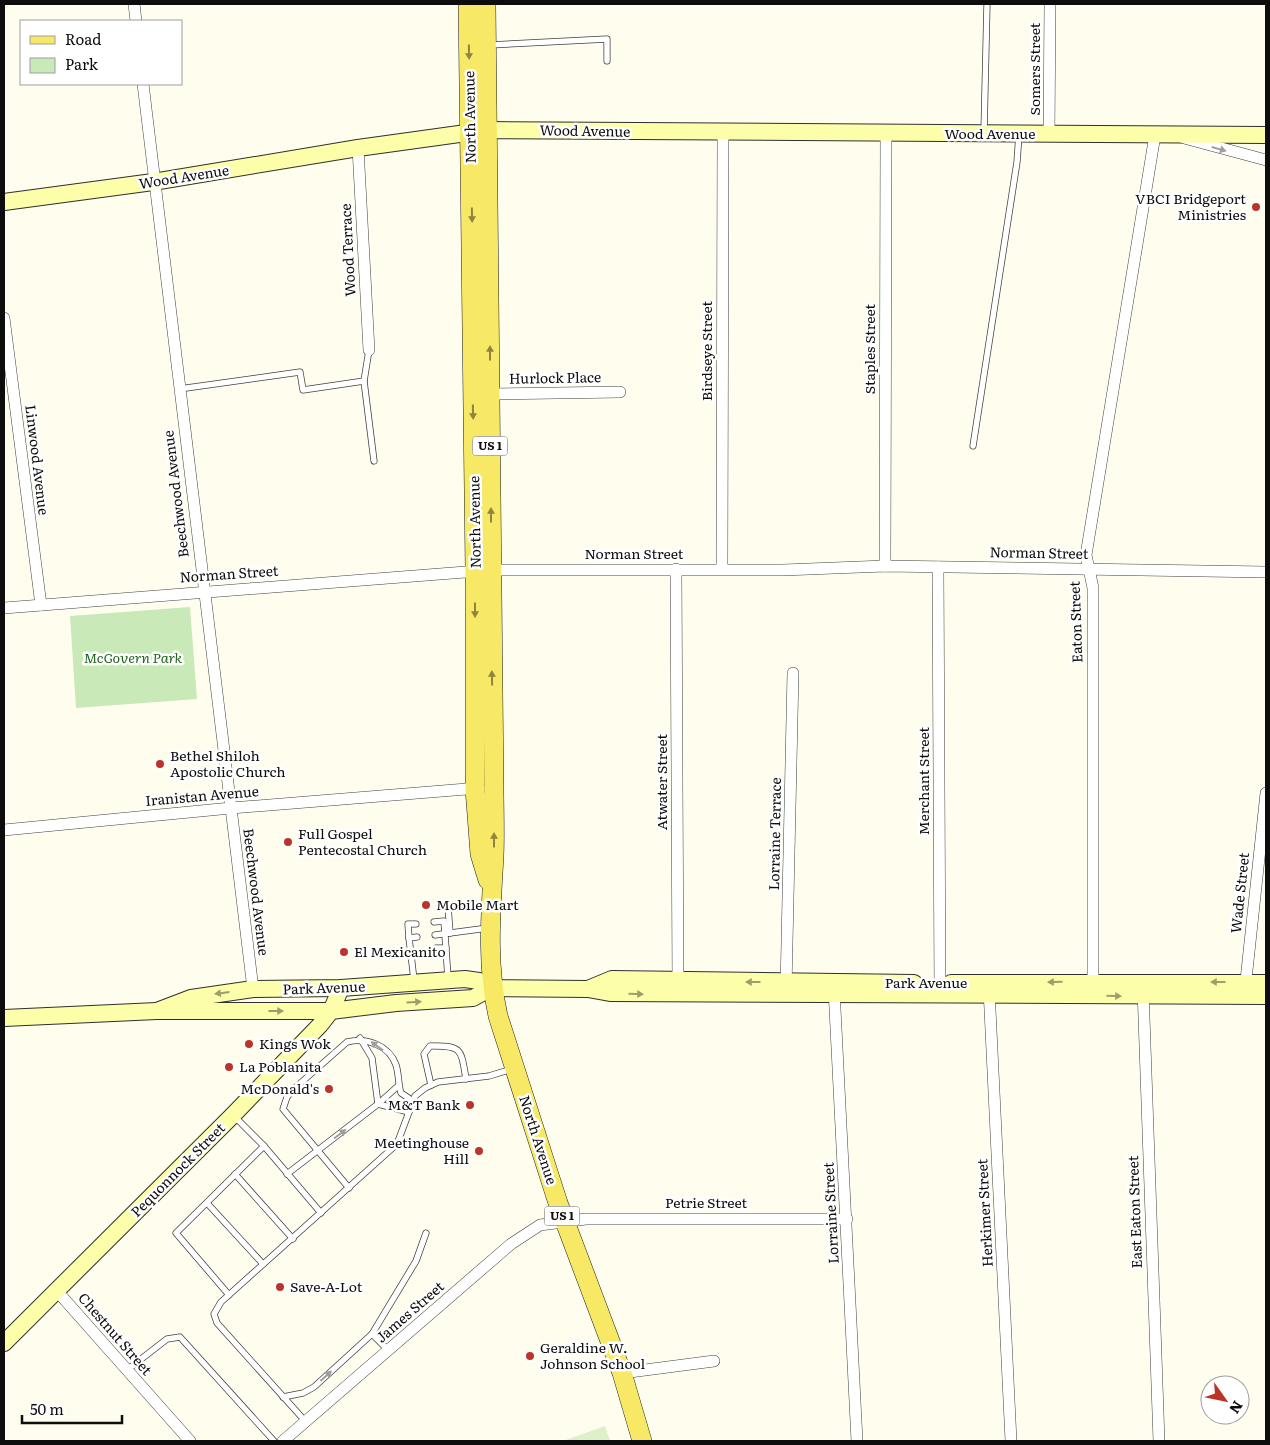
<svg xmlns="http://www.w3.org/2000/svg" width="1270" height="1445" font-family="Literata,serif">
  <rect width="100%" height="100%" fill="#fffeee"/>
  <path fill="#cae9b8" d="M190,607L197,699L76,708L70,616Z"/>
  <path fill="#ddf0ca" d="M605,1426L610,1441H563Z"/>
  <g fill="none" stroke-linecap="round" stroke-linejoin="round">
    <defs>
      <g id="lane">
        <path d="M489,45L607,39V61"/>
        <path d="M984,132L987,4"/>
        <path d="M369,350L364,381L374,461"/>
        <path d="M179,389L300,372L303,390L364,381"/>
        <path d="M973,446L1017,162L1019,134"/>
        <path d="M434,922L444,921L448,978"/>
        <path d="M450,933L448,906L488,904"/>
        <path d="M435,935L488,928"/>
        <path d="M409,938L408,924H416"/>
        <path d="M436,948H446"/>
        <path d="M414,980L409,938L417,937"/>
        <path d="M360,1038L372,1058L378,1104L409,1112"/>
        <path d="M431,1085L424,1054L430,1046C462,1045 461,1049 466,1079"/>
        <path d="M234,1116L264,1146L321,1213"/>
        <path d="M235,1174L293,1239"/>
        <path d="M287,1174L378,1104L398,1086"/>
        <path d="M349,1188L283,1109L287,1097L296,1087L347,1042C366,1037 389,1045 396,1065C399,1074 398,1084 401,1093L413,1101"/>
        <path d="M207,1203L263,1264"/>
        <path d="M229,1295L176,1233L264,1146"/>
        <path d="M372,1334L388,1350"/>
        <path d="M127,1370L167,1339L180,1337L274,1441"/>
        <path d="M283,1397L303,1393L314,1387L372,1334L416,1261L426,1233"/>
        <path d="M306,1422L217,1323L214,1314L221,1302L397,1144L415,1096L425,1088L438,1082L489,1076L512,1069"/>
      </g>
      <g id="street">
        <path d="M134,4L136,21"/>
        <path d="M143,84L253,989"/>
        <path d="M1049,135L1050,4"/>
        <path d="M1184,138L1266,160"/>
        <path d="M358,148L369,350"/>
        <path d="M4,318L41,605"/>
        <path d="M490,394L620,392"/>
        <path d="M885,566L886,133"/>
        <path d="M938,567L940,994"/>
        <path d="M676,569L678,985"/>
        <path d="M722,569L723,133"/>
        <path d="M4,608L491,570H783L885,566L1266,572"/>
        <path d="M4,830L231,808L479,788"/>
        <path d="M786,988L793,673"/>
        <path d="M834,989L857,1441"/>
        <path d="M989,989L1011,1441"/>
        <path d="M1143,989L1159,1441"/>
        <path d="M1245,989L1266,793"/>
        <path d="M1093,991V588L1086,555L1155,135"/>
        <path d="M57,1291L190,1441"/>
        <path d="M622,1373L714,1361"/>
        <path d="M283,1441L511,1244L540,1225L586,1219H847"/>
      </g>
      <g id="secondary">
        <path d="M4,202L153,182L358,148L488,130L1266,135"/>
        <path d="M951,983H1266"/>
        <path d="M588,989L612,979L914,983"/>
        <path d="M157,1011L191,998L253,989L341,988L465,979L479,981L491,988L588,989L610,993L1266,996"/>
        <path d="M4,1018L157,1011H331L396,1003L473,998L491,988"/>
        <path d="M4,1343L233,1115L320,1025L331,1011L341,988"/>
      </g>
      <g id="primary">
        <path d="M468,4L475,571V789L480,854L488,880"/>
        <path d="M486,4L494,787C494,809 495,833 494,856C491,910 486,962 498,1016L558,1203L622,1373L642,1441"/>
      </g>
    </defs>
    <use href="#lane" stroke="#404040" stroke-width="7"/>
    <use href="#street" stroke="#404040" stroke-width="12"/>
    <use href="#secondary" stroke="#2f2f2f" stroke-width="18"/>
    <use href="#primary" stroke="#1e1e1e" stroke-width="20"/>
    <use href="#lane" stroke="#fff" stroke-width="5.5"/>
    <use href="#street" stroke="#fff" stroke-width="11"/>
    <use href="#secondary" stroke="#fcfeaa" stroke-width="16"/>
    <use href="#primary" stroke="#f7e866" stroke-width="19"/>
  </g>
  <defs><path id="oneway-solid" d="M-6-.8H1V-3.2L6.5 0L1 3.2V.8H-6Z" transform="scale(1.25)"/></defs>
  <g fill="#8e853e">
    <use href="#oneway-solid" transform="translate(469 52) rotate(89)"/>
    <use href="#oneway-solid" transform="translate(472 215) rotate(89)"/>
    <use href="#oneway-solid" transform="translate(490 353) rotate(-90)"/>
    <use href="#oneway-solid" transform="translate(473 412) rotate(89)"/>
    <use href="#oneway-solid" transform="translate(491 515) rotate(-90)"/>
    <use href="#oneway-solid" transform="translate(475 610) rotate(90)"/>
    <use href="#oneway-solid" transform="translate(492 678) rotate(-91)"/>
    <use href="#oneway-solid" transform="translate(494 840) rotate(-90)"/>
  </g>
  <g fill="#9e9e9e">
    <use href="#oneway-solid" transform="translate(1219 149) rotate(16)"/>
    <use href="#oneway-solid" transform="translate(377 1046) rotate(-144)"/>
    <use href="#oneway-solid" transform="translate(340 1134) rotate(-37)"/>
    <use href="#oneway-solid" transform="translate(326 1376) rotate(-42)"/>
  </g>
  <g fill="#9c9e6b">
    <use href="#oneway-solid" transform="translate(753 982) rotate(-180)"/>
    <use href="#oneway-solid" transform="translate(1055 982) rotate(179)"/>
    <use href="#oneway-solid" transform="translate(1218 982) rotate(-180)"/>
    <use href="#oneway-solid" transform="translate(222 993) rotate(173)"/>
    <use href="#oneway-solid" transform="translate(636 994) rotate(1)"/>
    <use href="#oneway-solid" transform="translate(1114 996) rotate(2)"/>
    <use href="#oneway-solid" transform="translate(414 1002) rotate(-4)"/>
    <use href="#oneway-solid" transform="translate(276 1011)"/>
  </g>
  <g fill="#bc3427" stroke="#fff" stroke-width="2">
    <circle cx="1256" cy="207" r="5"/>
    <circle cx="160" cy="764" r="5"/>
    <circle cx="288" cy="842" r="5"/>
    <circle cx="426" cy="905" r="5"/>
    <circle cx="344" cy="952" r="5"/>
    <circle cx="249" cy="1044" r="5"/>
    <circle cx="229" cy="1067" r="5"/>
    <circle cx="329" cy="1089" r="5"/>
    <circle cx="470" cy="1105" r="5"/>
    <circle cx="479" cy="1151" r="5"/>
    <circle cx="280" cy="1287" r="5"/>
    <circle cx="530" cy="1356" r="5"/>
  </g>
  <g text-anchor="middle" stroke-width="5" stroke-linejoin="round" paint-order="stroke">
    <g fill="#fff" stroke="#565656" stroke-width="1">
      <rect x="472.5" y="436.5" width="35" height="19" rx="4"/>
      <rect x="544.5" y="1206.5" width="35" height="19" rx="4"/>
    </g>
    <g font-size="12" font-weight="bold" fill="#0d0d0d">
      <text x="490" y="450">US 1</text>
      <text x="562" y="1220">US 1</text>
    </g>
    <g font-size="14" fill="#0d0d0d" stroke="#fff">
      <text transform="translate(1035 69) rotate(-90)" y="5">Somers Street</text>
      <text transform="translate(470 117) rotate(-91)" y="5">North Avenue</text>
      <text transform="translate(585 131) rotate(1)" y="5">Wood Avenue</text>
      <text x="990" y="139">Wood Avenue</text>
      <text transform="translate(184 177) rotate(-9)" y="5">Wood Avenue</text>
      <text transform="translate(348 250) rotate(-93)" y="5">Wood Terrace</text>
      <text transform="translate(870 349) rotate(-90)" y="5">Staples Street</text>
      <text transform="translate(707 351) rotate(-90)" y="5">Birdseye Street</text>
      <text transform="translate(555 378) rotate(-1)" y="5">Hurlock Place</text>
      <text transform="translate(37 460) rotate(83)" y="5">Linwood Avenue</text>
      <text transform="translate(176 494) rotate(-97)" y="5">Beechwood Avenue</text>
      <text transform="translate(475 522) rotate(-91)" y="5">North Avenue</text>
      <text transform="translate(1039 553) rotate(1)" y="5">Norman Street</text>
      <text x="634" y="559">Norman Street</text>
      <text transform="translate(229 574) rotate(-4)" y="5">Norman Street</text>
      <text transform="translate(1076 622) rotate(-92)" y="5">Eaton Street</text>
      <text transform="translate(924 781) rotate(-90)" y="5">Merchant Street</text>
      <text transform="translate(662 782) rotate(-90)" y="5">Atwater Street</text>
      <text transform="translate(202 796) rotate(-5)" y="5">Iranistan Avenue</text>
      <text transform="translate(775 834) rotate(-89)" y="5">Lorraine Terrace</text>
      <text transform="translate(256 892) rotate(83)" y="5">Beechwood Avenue</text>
      <text transform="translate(1240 893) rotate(-84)" y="5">Wade Street</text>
      <text x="926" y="988">Park Avenue</text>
      <text transform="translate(324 988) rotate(-2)" y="5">Park Avenue</text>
      <text transform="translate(538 1140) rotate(72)" y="5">North Avenue</text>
      <text transform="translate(178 1170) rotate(-45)" y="5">Pequonnock Street</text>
      <text x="706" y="1208">Petrie Street</text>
      <text transform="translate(1135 1212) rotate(-92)" y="5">East Eaton Street</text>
      <text transform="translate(831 1213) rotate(-93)" y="5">Lorraine Street</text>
      <text transform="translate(985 1213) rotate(-93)" y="5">Herkimer Street</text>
      <text transform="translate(410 1312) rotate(-41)" y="5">James Street</text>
      <text transform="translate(115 1334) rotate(49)" y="5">Chestnut Street</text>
    </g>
    <g font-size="14" fill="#0d0d0d" stroke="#fff" text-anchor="start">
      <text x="1246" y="204" text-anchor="end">VBCI Bridgeport<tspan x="1246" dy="16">Ministries</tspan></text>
      <text x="170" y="761">Bethel Shiloh<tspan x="170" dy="16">Apostolic Church</tspan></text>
      <text x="298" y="839">Full Gospel<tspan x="298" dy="16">Pentecostal Church</tspan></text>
      <text x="436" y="910">Mobile Mart</text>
      <text x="354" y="957">El Mexicanito</text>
      <text x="259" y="1049">Kings Wok</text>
      <text x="239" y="1072">La Poblanita</text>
      <text x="319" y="1094" text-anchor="end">McDonald's</text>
      <text x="460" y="1110" text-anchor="end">M&amp;T Bank</text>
      <text x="469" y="1148" text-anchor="end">Meetinghouse<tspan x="469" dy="16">Hill</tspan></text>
      <text x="290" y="1292">Save-A-Lot</text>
      <text x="540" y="1353">Geraldine W.<tspan x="540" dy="16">Johnson School</tspan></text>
    </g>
    <g font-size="14" font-style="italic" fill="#23651e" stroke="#fff">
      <text x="133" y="663">McGovern Park</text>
    </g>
  </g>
  <rect width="1270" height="1445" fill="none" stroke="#0d0d0d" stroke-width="10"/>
  <rect x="20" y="20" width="162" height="65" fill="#ffffff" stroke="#9e9e9e"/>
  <rect x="30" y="36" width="25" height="8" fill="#f7e866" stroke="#9e9e9e"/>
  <text x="65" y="45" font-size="15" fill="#0d0d0d">Road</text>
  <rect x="30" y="58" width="25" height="15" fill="#cae9b8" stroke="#9e9e9e"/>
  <text x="65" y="70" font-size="15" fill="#0d0d0d">Park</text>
  <g transform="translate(1225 1400) rotate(123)"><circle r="24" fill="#ffffff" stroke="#9e9e9e"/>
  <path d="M0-4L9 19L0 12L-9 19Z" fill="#bc3427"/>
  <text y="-8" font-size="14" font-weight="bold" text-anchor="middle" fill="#0d0d0d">N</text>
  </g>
  <path d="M22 1415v8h100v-8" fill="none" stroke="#0d0d0d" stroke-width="2.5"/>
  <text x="30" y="1415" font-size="15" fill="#0d0d0d" stroke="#ffffff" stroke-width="4" paint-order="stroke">50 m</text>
</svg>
